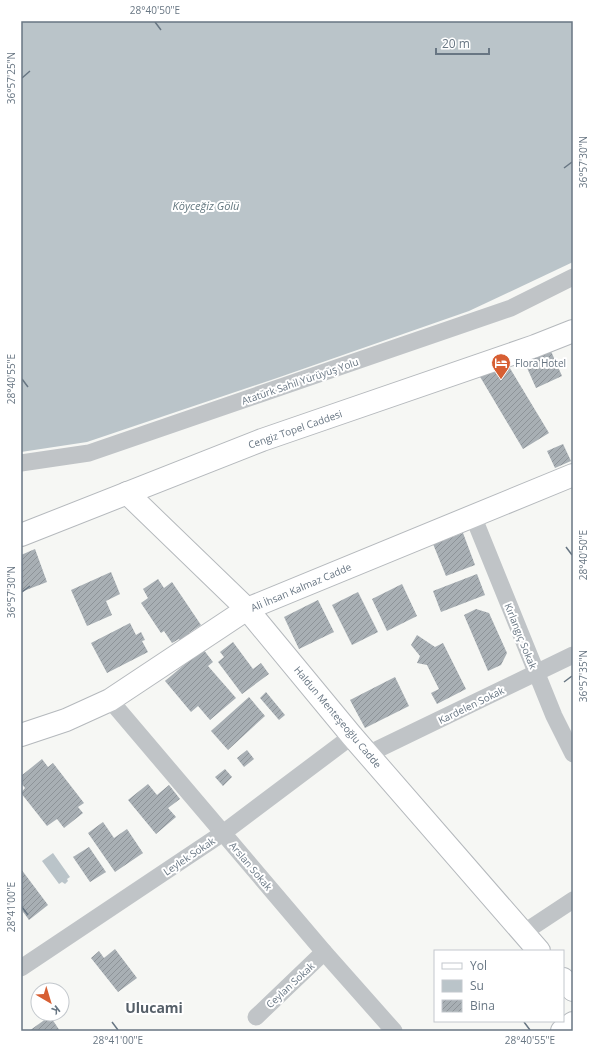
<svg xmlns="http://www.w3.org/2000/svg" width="594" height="1052" font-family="'Open Sans',sans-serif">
  <defs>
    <pattern id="building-hatch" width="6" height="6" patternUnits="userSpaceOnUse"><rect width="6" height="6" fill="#a8afb4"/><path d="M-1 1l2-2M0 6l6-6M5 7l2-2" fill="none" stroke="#8d9398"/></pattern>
  </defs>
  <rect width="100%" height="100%" fill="#f6f7f4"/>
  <g fill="#bac4c9">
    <path d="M21,21H573V262L469,311L277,378L87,442L21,452Z"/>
    <path d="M53,853L70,877L67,879L68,881L65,884L62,882L59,884L42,861Z"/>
  </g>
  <g fill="url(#building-hatch)">
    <path d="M550,349L562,376L536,388L524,361Z"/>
    <path d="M505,360L549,433L523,449L479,375Z"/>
    <path d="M563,444L571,461L555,468L547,451Z"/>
    <path d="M463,533L475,565L446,576L433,544Z"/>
    <path d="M35,549L47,582L21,592V555Z"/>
    <path d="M111,572L120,594L106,601L112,615L87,626L71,590Z"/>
    <path d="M477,574L485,595L441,612L433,591Z"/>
    <path d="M158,579L164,588L172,582L201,625L189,633L191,635L181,642L179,639L172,643L164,631L161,633L141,603L148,598L143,589Z"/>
    <path d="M402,584L417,616L387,631L372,599Z"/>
    <path d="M358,592L378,632L352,645L332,605Z"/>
    <path d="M318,600L334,632L299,649L284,617Z"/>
    <path d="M476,609L489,613L507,653L501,665L488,671L464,615Z"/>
    <path d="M130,623L136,635L141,632L145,640L142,641L148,652L107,673L91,643Z"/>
    <path d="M417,635L435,647L443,643L466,689L437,704L431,693L439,689L427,665L417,663L420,656L411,645Z"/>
    <path d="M233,642L253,669L261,663L269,674L242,694L218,662L224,657L220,652Z"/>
    <path d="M203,649L213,662L208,666L236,698L210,720L198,706L191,712L165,681Z"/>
    <path d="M395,677L409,706L365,728L350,700Z"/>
    <path d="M266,692L285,715L279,720L260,698Z"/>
    <path d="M249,697L265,716L228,750L211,731Z"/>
    <path d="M247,750L254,759L244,767L237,758Z"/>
    <path d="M42,759L48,767L53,763L84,803L78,807L83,813L64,828L57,819L47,826L21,793L25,788L21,783V776Z"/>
    <path d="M225,769L232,777L223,786L215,777Z"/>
    <path d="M148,784L157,795L169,785L180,799L168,808L176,817L156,834L128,800Z"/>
    <path d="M103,822L114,838L127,829L143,853L115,872L88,833Z"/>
    <path d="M89,847L106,872L90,882L73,857Z"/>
    <path d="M21,869L48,905L29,920L21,909Z"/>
    <path d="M115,949L137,978L118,992L91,958L99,951L104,958Z"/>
    <path d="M50,1016L60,1031H29Z"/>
  </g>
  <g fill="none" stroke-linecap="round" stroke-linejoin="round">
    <defs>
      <g id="secondary">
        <path d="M127,493L247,609L352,736L539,951"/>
        <path d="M21,535L262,440L535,346L573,331"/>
        <path d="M21,735L66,720L110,700L247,609L573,475"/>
        <path d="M563,979L573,990"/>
        <path d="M562,1031L573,1023"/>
      </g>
    </defs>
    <use href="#secondary" stroke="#b5b9bd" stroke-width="24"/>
    <g stroke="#c0c4c7" stroke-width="17">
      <path d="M21,463L89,453L511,308L573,277"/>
      <path d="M473,516L554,716L573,754"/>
      <path d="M110,700L324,952L394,1031"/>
      <path d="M368,754L573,655"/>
      <path d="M523,933L573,900"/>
      <path d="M21,968L223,833L352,736"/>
      <path d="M256,1017L324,952"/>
    </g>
    <use href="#secondary" stroke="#fff" stroke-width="22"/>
  </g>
  <path fill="none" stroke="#687683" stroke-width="1.5" d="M155,22L161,30M22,78L30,71M564,168L572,162M22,379L28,387M566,547L572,555M22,592L30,586M564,682L572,676M22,907L28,915M112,1022L118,1030M524,1022L530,1030"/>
  <defs>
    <symbol id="hotel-pin" viewBox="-11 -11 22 30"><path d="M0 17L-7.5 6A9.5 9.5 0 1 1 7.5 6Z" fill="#d75f33" stroke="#fff"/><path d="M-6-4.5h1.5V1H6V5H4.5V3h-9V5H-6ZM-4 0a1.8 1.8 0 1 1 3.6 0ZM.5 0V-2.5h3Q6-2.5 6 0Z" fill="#fff"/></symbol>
  </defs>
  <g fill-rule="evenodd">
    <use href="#hotel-pin" x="490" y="352" width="22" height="30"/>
  </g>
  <g text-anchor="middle" stroke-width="4" stroke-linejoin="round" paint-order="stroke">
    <g font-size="10" fill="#687683" stroke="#fff" text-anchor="start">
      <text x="515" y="367">Flora Hotel</text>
    </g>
    <g font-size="10" fill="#687683" stroke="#fff">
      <text transform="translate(300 381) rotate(-19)" y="4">Atatürk Sahil Yürüyüş Yolu</text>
      <text transform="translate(295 429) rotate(-19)" y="4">Cengiz Topel Caddesi</text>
      <text transform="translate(301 587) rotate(-23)" y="4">Ali İhsan Kalmaz Cadde</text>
      <text transform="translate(521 636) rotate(68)" y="4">Kırlangıç Sokak</text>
      <text transform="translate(471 705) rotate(-26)" y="4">Kardelen Sokak</text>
      <text transform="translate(338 717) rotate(50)" y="4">Haldun Menteşeoğlu Cadde</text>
      <text transform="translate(189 856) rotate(-34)" y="4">Leylek Sokak</text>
      <text transform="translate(251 866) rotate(50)" y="4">Arslan Sokak</text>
      <text transform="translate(290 985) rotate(-43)" y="4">Ceylan Sokak</text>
    </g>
    <g font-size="11" font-style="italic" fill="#63777f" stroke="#fff">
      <text x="206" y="210">Köyceğiz Gölü</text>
    </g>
    <g font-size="14" font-weight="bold" fill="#555f68" stroke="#fff">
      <text x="154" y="1013">Ulucami</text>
    </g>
  </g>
  <rect width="594" height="1052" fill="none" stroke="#ffffff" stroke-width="44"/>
  <rect x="434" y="950" width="130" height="72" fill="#ffffff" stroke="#c3c8cd"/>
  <rect x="442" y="963" width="20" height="6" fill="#ffffff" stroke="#c3c8cd"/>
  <text x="470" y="970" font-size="12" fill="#687683">Yol</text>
  <rect x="442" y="980" width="20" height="12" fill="#bac4c9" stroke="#c3c8cd"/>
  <text x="470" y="990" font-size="12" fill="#687683">Su</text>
  <rect x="442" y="1000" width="20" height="12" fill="url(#building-hatch)" stroke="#c3c8cd"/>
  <text x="470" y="1010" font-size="12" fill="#687683">Bina</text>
  <g transform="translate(50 1002) rotate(142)"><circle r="19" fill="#ffffff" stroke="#c3c8cd"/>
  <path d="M0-3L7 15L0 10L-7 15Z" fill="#d75f33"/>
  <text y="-6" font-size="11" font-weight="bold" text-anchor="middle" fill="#687683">K</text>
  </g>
  <path d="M436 48v6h53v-6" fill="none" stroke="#687683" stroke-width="2"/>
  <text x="442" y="48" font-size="12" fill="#687683" stroke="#ffffff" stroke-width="3" paint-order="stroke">20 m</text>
  <rect x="22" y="22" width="550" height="1008" fill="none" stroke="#687683" stroke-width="1.5"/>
  <g font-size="10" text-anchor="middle" fill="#687683">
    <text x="155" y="14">28°40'50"E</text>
    <text transform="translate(11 78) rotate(-90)" y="4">36°57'25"N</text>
    <text transform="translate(583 162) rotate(-90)" y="4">36°57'30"N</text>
    <text transform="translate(11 379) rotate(-90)" y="4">28°40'55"E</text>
    <text transform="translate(583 555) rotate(-90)" y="4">28°40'50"E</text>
    <text transform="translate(11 592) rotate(-90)" y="4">36°57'30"N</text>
    <text transform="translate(583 676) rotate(-90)" y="4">36°57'35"N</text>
    <text transform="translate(11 907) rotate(-90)" y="4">28°41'00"E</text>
    <text x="118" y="1044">28°41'00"E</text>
    <text x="530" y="1044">28°40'55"E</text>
  </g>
</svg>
